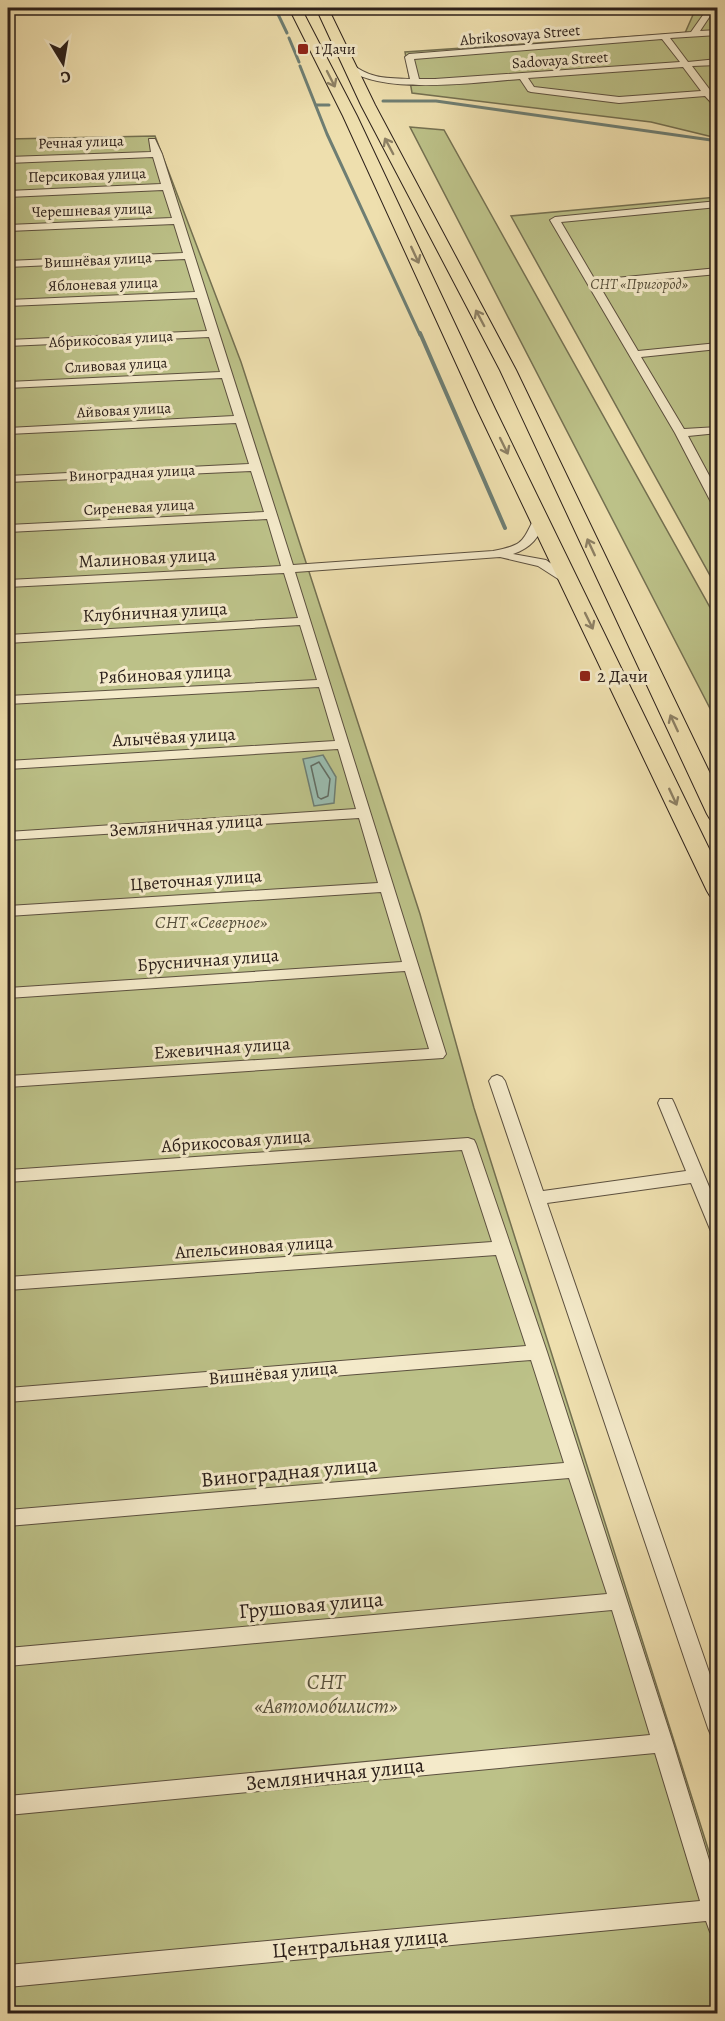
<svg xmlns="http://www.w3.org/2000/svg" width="725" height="2021" font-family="Alegreya,serif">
  <rect width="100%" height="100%" fill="#eedfae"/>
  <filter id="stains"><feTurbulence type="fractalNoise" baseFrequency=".00333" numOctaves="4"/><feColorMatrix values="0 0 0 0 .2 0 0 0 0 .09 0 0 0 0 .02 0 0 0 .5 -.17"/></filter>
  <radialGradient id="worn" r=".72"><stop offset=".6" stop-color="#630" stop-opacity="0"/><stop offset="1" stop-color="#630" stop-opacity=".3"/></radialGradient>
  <g fill="#bcc188" stroke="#747051" stroke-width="1.5">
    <path d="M696,8H717V138L651,122L412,93L405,52L685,33Z"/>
    <path d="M410,127L444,130L717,620V722Z"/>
    <path d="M155,136L241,362L420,914L474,1108L717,1877V2013H8V139Z"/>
    <path d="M717,197V588L511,216Z"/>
  </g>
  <path fill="#9abcaf" stroke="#6e7e73" stroke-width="1.5" d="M323,755L336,777L334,803L314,806L303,759Z"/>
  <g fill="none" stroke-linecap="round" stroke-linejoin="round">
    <path stroke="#636e64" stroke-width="1.5" d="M319,762L330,779L328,796L321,799L318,797L311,766Z"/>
    <g stroke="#6e7e73" stroke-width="3">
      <path d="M275,8L287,33"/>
      <path d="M289,38L299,62"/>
      <path d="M300,66L327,134L420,335"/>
      <path d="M383,101H436L718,141"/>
      <path d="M316,105H329"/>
    </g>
    <path stroke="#6e7e73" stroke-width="4" d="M420,333L505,528"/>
    <defs>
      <g id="street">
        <path d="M708,8H718V10H714L700,31L718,30V35L670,38L688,62L718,59V65L692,66L710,90L718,89V95H713L718,100V110L705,96L619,103L531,92L528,91L520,79C478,82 373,97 344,65L351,63C369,79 387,78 410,79L405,57L409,54L691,32ZM662,39L680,62L435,79H419L414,59ZM683,67L701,91L619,97L534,87L528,78Z"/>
        <path d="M149,139H155L162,154L293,565L493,551C524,545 522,542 535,517L539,516L545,519C540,537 531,548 513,554L546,560L576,581L574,584H566L538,566L500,557L295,572L446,1054L443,1058L8,1087V1076L429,1049L405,971L8,998V988L402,962L381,892L8,916V906L378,883L359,818L8,840V832L356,809L338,749L8,769V761L335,741L319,687L8,704V696L317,680L300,625L8,643V635L298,618L284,573L8,587V580L281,566L267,519L8,532V525L264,512L251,471L8,482V476L249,464L236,423L8,434V428L234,416L222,378L8,388V382L220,372L209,337L8,346V340L207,331L197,298L8,306V300L195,292L185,259L8,267V261L183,253L174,224L8,231V225L172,218L163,190L8,197V191L161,184L153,157L8,163V157L151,152Z"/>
        <path d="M718,201V207L561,222L595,280L718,268V274L599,285L638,351L718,343V349L641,357L684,429L718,427V433L688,436L718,492V507L712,504L675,433L550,220L555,217Z"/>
        <path d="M497,1075L502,1077L505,1081L543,1191L686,1171L658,1103L660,1099H672L674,1103L718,1208V1235L712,1233L710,1229L691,1183L547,1203L718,1698V1737L711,1735L708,1728L489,1081L492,1077Z"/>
        <path d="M468,1138L474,1140L476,1144L547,1352L673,1743L718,1889V1935L710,1932L706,1921L8,1987V1965L700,1901L655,1753L8,1815V1796L650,1735L612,1610L8,1666V1648L607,1594L569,1478L8,1526V1510L564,1463L531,1360L8,1402V1388L526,1346L496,1255L8,1290V1277L492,1242L462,1150L8,1182V1170Z"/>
      </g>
      <g id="primary">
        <path d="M289,8H301L357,116L495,409L718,867V898L710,896L707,891L477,409L343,116Z"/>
        <path d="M316,8H328L375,105L516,370L718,790V821L710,819L707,814L500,370L361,105Z"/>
      </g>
    </defs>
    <use href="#street" stroke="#5c503f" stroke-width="2"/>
    <use href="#primary" stroke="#2c201a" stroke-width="2"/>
    <use href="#street" fill="#f4eaca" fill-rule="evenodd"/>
    <use href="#primary" fill="#eedfae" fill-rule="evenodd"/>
  </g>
  <defs><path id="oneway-shaft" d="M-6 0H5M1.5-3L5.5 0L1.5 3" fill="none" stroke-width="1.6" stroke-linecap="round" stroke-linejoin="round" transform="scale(1.5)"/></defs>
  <g stroke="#8d8064">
    <use href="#oneway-shaft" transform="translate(331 79) rotate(63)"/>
    <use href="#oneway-shaft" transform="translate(389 146) rotate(-118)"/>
    <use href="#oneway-shaft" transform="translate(415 255) rotate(65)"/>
    <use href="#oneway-shaft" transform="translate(480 318) rotate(-118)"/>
    <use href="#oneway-shaft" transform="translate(504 446) rotate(64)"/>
    <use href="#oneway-shaft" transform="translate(591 547) rotate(-115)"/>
    <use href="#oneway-shaft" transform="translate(589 621) rotate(64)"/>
    <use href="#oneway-shaft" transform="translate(674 723) rotate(-115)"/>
    <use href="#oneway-shaft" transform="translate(673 797) rotate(65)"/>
  </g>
  <g fill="#8f2418" stroke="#f4eaca" stroke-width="2">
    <rect x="297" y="43" width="12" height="12" rx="3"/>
    <rect x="579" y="670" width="12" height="12" rx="3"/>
  </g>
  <g text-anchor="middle" stroke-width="6" stroke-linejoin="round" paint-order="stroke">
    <g font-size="15" fill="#2c201a" stroke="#f4eaca">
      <text transform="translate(520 35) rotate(-5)" y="5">Abrikosovaya Street</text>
      <text transform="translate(560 60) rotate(-4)" y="5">Sadovaya Street</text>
      <text transform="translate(81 142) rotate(-2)" y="5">Речная улица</text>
      <text transform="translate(87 175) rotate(-2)" y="5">Персиковая улица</text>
      <text transform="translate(92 210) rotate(-2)" y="5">Черешневая улица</text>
      <text transform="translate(98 260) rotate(-3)" y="5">Вишнёвая улица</text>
      <text transform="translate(103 284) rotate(-2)" y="5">Яблоневая улица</text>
      <text transform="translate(111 339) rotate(-3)" y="5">Абрикосовая улица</text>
      <text transform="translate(116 365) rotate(-3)" y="5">Сливовая улица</text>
      <text transform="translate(124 410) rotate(-3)" y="5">Айвовая улица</text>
      <text transform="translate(132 473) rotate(-3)" y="5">Виноградная улица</text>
      <text transform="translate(139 507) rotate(-3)" y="5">Сиреневая улица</text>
    </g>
    <g font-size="15" fill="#2c201a" stroke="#f4eaca" text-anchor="start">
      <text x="315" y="54">1 Дачи</text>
    </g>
    <g font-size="15" font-style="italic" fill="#57503b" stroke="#f4eaca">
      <text x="639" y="289">СНТ «Пригород»</text>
    </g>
    <g font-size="18" fill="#2c201a" stroke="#f4eaca">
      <text transform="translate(147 558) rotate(-3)" y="6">Малиновая улица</text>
      <text transform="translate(155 612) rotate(-3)" y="6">Клубничная улица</text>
      <text transform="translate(165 674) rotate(-3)" y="6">Рябиновая улица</text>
      <text transform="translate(174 737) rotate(-3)" y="6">Алычёвая улица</text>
      <text transform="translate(186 825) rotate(-4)" y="6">Земляничная улица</text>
      <text transform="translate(196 880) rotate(-4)" y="6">Цветочная улица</text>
      <text transform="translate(208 960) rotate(-4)" y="6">Брусничная улица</text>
      <text transform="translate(222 1048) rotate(-4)" y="6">Ежевичная улица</text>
      <text transform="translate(236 1141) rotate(-4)" y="6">Абрикосовая улица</text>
      <text transform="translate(254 1247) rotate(-4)" y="6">Апельсиновая улица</text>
      <text transform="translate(273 1373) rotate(-5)" y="6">Вишнёвая улица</text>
    </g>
    <g font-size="18" fill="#2c201a" stroke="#f4eaca" text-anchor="start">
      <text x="597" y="682">2 Дачи</text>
    </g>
    <g font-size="18" font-style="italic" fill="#57503b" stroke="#f4eaca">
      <text x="211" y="928">СНТ «Северное»</text>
    </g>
    <g font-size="21" fill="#2c201a" stroke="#f4eaca">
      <text transform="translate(289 1472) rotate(-5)" y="7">Виноградная улица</text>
      <text transform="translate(311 1605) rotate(-5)" y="7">Грушовая улица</text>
      <text transform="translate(335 1774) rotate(-6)" y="7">Земляничная улица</text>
      <text transform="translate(360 1943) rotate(-5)" y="7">Центральная улица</text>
    </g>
    <g font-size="21" font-style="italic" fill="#57503b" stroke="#f4eaca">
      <text x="326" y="1689">СНТ<tspan x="326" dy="24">«Автомобилист»</tspan></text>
    </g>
  </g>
  <rect width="725" height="2021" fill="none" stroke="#eedfae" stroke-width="30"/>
  <rect x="9" y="9" width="707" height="2003" fill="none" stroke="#2c201a" stroke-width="3"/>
  <rect x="15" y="15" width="695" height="1991" fill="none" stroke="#2c201a" stroke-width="1.5"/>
  <g transform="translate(63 63) rotate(169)" stroke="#f4eaca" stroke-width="4.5" paint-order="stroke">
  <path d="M0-4.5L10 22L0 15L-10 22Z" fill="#2c201a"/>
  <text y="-9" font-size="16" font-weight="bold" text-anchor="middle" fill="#2c201a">С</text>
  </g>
  <rect width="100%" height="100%" filter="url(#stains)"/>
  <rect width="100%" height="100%" fill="url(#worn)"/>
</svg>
